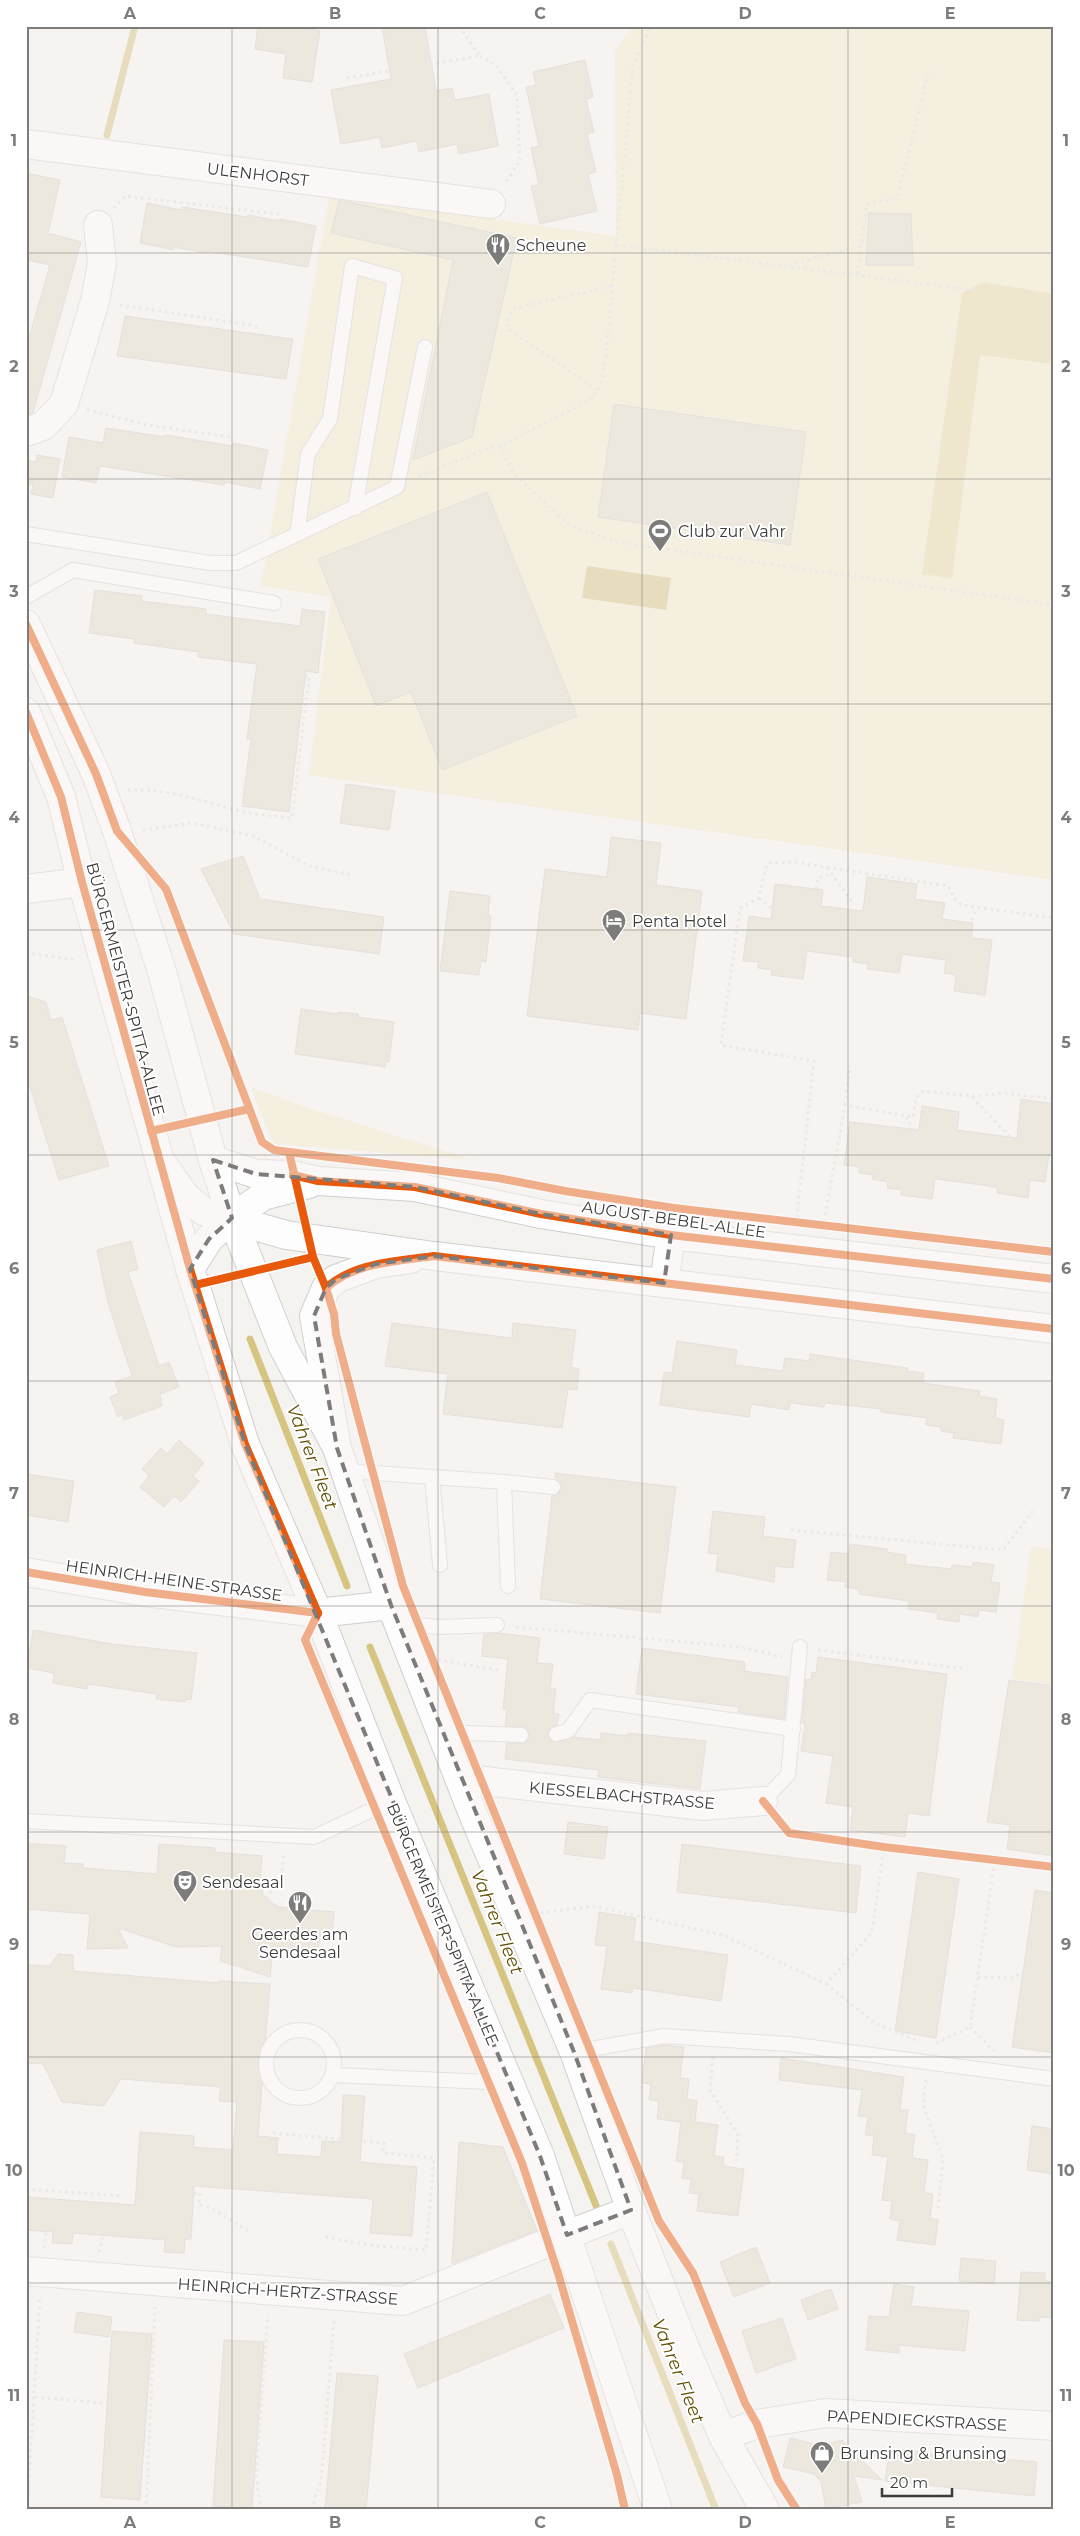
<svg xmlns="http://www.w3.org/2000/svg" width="1080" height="2536" font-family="Montserrat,sans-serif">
  <rect width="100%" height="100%" fill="#f5f3f0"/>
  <g fill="#f4ebcc">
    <path d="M634,26H1054V880L309,775L331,597L261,586L329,197L616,236L615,50Z"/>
    <path d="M251,1087L302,1106L473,1160L275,1144L271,1138Z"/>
    <path d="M1031,1546L1054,1549V1685L1012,1679Z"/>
  </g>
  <path fill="#e7d9a3" d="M983,282L1054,294V364L980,355L952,579L922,574L962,293Z"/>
  <path fill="#d6c481" d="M587,566L671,578L666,610L582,598Z"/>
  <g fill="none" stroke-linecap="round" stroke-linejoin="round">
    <g stroke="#d6c481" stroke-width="7">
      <path d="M107,135L135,26"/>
      <path d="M250,1339L347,1586"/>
      <path d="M370,1647L597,2208"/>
      <path d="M611,2244L716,2510"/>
    </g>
  </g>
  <g fill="#e2dcc8" stroke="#cccbc9">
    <path d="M258,26H292L320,31L312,82L283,78L286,54L255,49Z"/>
    <path d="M382,26H425L436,91L452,88L455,100L489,94L498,146L459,154L457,144L419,152L417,141L382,148L380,137L341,144L331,90L391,79Z"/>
    <path d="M585,60L593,97L586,99L594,132L587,134L596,172L588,174L597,211L540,224L531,186L539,185L531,148L539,146L526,87L536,85L533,72Z"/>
    <path d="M26,173L60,180L48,233L81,242L33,413L26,415V348L50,265L26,260Z"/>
    <path d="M339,200L517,238L472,437L413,460L453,260L331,233Z"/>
    <path d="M147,203L181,210L182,207L247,217L248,215L280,221V219L316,226L308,267L206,251V253L174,247V250L140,243Z"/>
    <path d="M869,213L911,214L913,265H866Z"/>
    <path d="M125,316L293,339L286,379L117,356Z"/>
    <path d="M614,404L806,432L790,545L598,517Z"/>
    <path d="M106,428L165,437V435L232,446L233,443L268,450L260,489L225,482L224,485L100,466L96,483L62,477L69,437L103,443Z"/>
    <path d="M37,455L60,459L53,498L31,494L33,484H26V460L36,462Z"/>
    <path d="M487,492L577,716L442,770L411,692L376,706L318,559Z"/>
    <path d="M95,590L142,596V601L206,609V614L300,626L302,609L325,612L318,673L306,671L289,812L242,806L251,739H247L257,664L198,657L199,652L134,643V639L89,633Z"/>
    <path d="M346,784L395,791L389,830L340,823Z"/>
    <path d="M611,837L661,843L656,885L702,891L686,1019L640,1013L638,1030L527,1016L545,869L607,877Z"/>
    <path d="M243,856L260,899L384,917L379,954L234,934L201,869Z"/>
    <path d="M867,877L917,884L915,899L945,903L942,919L973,923L971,938L992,940L985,995L954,991L956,975L944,973L946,960L902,954L899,973L867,969L868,964L853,962V957L807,951L803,979L771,975L772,970L758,968V962L743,961L749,916L771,919L775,884L823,890L821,906L863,911Z"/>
    <path d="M450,891L490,896L488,915L491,916L486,962L481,961L479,975L440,971Z"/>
    <path d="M26,996L46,1002L51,1020L62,1017L109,1166L59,1180L26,1074Z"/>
    <path d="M301,1009L338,1014V1012L358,1014V1017L394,1022L389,1062L386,1061L385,1067L295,1054Z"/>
    <path d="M1021,1099L1054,1104V1155H1049L1045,1182L1030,1180L1028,1198L997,1193L998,1188L983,1185L935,1179L932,1199L901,1195L902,1190L887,1188L888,1182L872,1179L873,1175L859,1173V1167L844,1165L850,1122L919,1130L922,1106L959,1112L957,1130L1017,1138Z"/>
    <path d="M131,1241L138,1269L128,1272L159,1366L169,1362L179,1387L160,1394L162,1406L124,1420L122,1415L118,1417L110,1397L119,1393L115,1382L132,1376L108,1303L97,1250Z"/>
    <path d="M392,1323L512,1338L513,1323L576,1330L571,1367L579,1369L577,1390L568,1389L562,1428L443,1414L448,1374L385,1366Z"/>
    <path d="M677,1341L737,1350L735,1365L783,1371L785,1358L809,1361L810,1354L908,1368L907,1371L924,1373L923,1383L980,1391L979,1396L997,1399L995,1418L1004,1420L1001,1444L953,1438L954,1433L941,1431V1427L926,1425L927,1418L881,1412V1409L825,1403L824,1407L790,1403L789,1410L751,1404L749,1417L660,1405L664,1372L672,1373Z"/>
    <path d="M179,1440L204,1463L193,1476L199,1481L181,1502L174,1496L164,1507L140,1487L149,1476L142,1469L161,1448L167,1454Z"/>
    <path d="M555,1473L676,1487L660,1613L540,1599L552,1496L557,1495L562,1488L561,1483L555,1478Z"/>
    <path d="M26,1474L74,1481L68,1522L26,1515Z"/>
    <path d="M713,1511L765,1517L763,1536L796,1540L793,1568L775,1566L774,1582L716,1571L718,1554L708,1553Z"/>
    <path d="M850,1544L887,1549V1552L906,1555L905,1564L951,1569L952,1565L972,1567L973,1562L994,1565L991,1582L1000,1583L996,1612L979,1610L978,1617L960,1614L959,1622L937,1619L938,1613L908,1609L909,1601L859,1594V1589L845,1587L846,1582L827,1580L831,1552L849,1554Z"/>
    <path d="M33,1630L112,1644L197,1653L191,1700L185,1699V1702L156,1699L157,1694L88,1684L87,1689L53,1683L54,1673L27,1668Z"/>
    <path d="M499,1633L540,1638L537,1663L553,1664L550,1689H556L553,1713L559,1714L557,1725L548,1731L550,1740L558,1742L574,1737L600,1740L601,1733L628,1736V1733L706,1741L700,1789L598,1777L599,1770L505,1759L507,1743H525L530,1735L525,1727L505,1726L507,1709H503L508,1659L482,1656L484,1634Z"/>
    <path d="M642,1648L745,1662L744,1671L788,1677L784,1719L738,1712L739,1707L636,1694Z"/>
    <path d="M818,1657L947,1674L929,1816L908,1813L905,1837L850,1830L853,1807L826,1803L833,1756L801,1751L805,1724L802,1723L806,1679L811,1680L812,1672L816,1673Z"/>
    <path d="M1009,1680L1054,1686V1856L1007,1849L1010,1825L987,1822Z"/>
    <path d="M568,1822L608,1827L604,1859L564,1854Z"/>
    <path d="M26,1843L66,1846L64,1863L83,1864V1868L157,1874L159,1844L215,1848V1852L262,1856L260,1882H263L262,1894L278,1907L334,1912L332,1938L320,1936L318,1950L273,1946L270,1977L220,1961L222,1946L176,1947L118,1928L128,1948L87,1949L90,1914L26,1909Z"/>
    <path d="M682,1844L861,1866L856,1913L677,1892Z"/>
    <path d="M918,1872L959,1879L936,2038L895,2031Z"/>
    <path d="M1035,1890L1054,1893V2053L1012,2047Z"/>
    <path d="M599,1912L636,1918L633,1941L728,1955L721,2001L633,1988L632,1993L601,1989L607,1946L595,1945Z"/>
    <path d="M58,1954L73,1955V1971L219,1983V1981L270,1984L258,2136L278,2138L277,2154L321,2157L322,2141L341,2142L343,2095L365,2096L360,2162L417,2167L412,2236L370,2233L373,2199L194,2186L191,2239H185L184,2253L164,2252L165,2240L73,2233L72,2244L52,2243L53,2232L26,2230V2197L135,2205L140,2132L194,2136L193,2147L233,2150L237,2102L219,2101L221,2087L121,2079L104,2106L62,2102L43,2064L26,2063V1965L50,1966Z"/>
    <path d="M664,2045L684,2047L680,2078L689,2079L687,2099L697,2101L695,2122L718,2125L714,2156L724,2157L723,2166L744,2169L738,2216L697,2211L699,2194L689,2193L691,2179L682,2178L684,2162L676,2161L681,2122L657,2119L659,2101L649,2100L651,2084L642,2083L646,2048Z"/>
    <path d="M781,2058L904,2077L900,2110H908L905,2133L915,2135L912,2158L928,2160L924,2193L933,2194L930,2218L938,2220L935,2245L897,2240L900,2221L890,2219L892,2201L882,2200L888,2157L872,2155L874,2136L865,2135L868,2117L858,2116L862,2090L779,2080Z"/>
    <path d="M1032,2126L1054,2129V2174L1027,2170Z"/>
    <path d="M459,2142L503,2147L537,2230L452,2264Z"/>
    <path d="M756,2247L770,2283L734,2297L720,2262Z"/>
    <path d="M961,2258L996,2261L994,2284L959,2281Z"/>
    <path d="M1021,2272L1045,2273V2281L1054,2282V2318L1039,2317V2321L1017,2320Z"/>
    <path d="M894,2284L914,2287L911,2306L969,2311L965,2351L899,2345V2353L866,2350L869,2316L889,2317Z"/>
    <path d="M831,2289L838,2309L808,2320L801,2300Z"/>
    <path d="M550,2294L564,2328L418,2388L404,2354Z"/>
    <path d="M77,2312L112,2317L109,2337L74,2332Z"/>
    <path d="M782,2318L796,2359L756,2373L742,2331Z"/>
    <path d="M112,2331L152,2334L140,2500L101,2497Z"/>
    <path d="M224,2340L264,2342L252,2509L213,2506Z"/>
    <path d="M337,2373L378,2376L366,2510H325Z"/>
    <path d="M790,2438L822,2446L842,2440L882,2480L854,2476L862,2502L826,2509L821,2482L814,2474L783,2467Z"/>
    <path d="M890,2448L933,2454L1037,2462L1034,2496L885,2481Z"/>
  </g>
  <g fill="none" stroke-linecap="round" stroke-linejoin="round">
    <defs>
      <g id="service">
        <path d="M26,534L210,563H236L397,487L425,347"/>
        <path d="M297,535L308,454L330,419L352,266L395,278L355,508"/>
        <path d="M26,597L73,570L274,603"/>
        <path d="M346,1471L504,1482L508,1586"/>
        <path d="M432,1477L440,1565"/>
        <path d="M504,1482L553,1487"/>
        <path d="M398,1623L439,1627L497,1625"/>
        <path d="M440,1732L521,1735"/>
        <path d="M556,1734L568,1731L590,1700L793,1729"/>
        <path d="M763,1801L788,1775L800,1647"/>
        <path d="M26,1821L314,1837L391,1801"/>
        <circle cx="300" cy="2064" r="34"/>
        <path d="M574,2052L664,2036L789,2044L1054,2079"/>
        <path d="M333,2075L510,2083"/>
      </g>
      <g id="minor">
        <path d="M26,144L491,204"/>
        <path d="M26,432L43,426L64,404L95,301L102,263L98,225"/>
        <path d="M26,889L82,882"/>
        <path d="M26,1572L145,1592L318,1613"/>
        <path d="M459,1778L703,1806L763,1801"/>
        <path d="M26,2271L403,2301L567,2235"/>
        <path d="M723,2436L757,2424L826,2413L1054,2426"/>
      </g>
      <g id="tertiary">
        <path d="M213,1160L256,1174L293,1175L318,1181L415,1187L541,1214L671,1235L1054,1279"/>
        <path d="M162,1163L185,1196L203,1211L286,1235L434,1256L1054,1329"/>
        <path d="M190,1269L209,1239L232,1218L263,1196L309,1184"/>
        <path d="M664,1283L671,1235"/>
        <path d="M336,1442L314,1316L326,1288L336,1279L376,1264L411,1259"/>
      </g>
      <g id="secondary">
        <path d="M26,624L96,774L117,831L162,972L213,1160L232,1218L283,1347L337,1448L391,1605L475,1819L574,2052L631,2210L685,2348L723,2436L765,2510"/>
        <path d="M26,712L61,797L82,882L190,1269L245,1444L318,1613L391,1801L540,2156L658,2510"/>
        <path d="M318,1613L391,1605"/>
        <path d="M567,2235L631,2210"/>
      </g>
    </defs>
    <use href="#service" stroke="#d1cfcd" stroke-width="16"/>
    <use href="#minor" stroke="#d1cfcd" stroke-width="30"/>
    <use href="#tertiary" stroke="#d1cfcd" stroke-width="30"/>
    <use href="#secondary" stroke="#d1cfcd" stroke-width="30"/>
    <g stroke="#dddddc" stroke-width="3" stroke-dasharray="2.5 4" stroke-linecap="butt">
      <path d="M480,56L496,65L517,95L520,161L504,185"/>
      <path d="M347,78L480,56L459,26"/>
      <path d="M114,208L125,196L280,214"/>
      <path d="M617,245L974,290"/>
      <path d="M789,265L861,246L867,204L897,198L929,69"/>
      <path d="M857,274L861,246"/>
      <path d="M120,305L258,326"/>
      <path d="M597,390L508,329L507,319L515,308L613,286"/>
      <path d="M87,410L147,425L231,437"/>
      <path d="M500,446L515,475L569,525L617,542L1054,605"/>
      <path d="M419,477L483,450L500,446L590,400L600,387L605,363L633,65L651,26"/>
      <path d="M128,790C165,788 200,800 235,810C253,815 273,816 292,818L309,676L293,674L296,656"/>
      <path d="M143,830L193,823L253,836L310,866L352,875"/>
      <path d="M827,868L853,903"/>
      <path d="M816,889L818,878L831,874"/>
      <path d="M759,898L780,915"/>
      <path d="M972,920L976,908"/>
      <path d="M26,953L77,960"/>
      <path d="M972,1097L1015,1142"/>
      <path d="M845,1105L850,1066"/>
      <path d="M906,1117L920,1139"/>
      <path d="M796,1224L814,1061L721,1045L740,908L759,898L765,869L769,863L793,862L948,886L956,901L962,905L1054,918"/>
      <path d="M823,1228L845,1105L913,1117L916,1098L923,1091L972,1096L1004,1093L1054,1099"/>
      <path d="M791,1530L1003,1550L1033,1511"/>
      <path d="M516,1627L741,1647L782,1657"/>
      <path d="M818,1650L967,1669"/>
      <path d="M438,1660L498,1670"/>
      <path d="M266,1898L281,1881L284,1854"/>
      <path d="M541,1913L593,1906L723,1935L826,1984L872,1932L884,1847"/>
      <path d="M978,1977L1011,1978L1031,1970L1054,1971"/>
      <path d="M826,1984L876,2024L916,2040"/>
      <path d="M970,2027L994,2051"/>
      <path d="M936,2043L970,2027L995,1860"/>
      <path d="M713,2057L710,2090L738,2135L736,2161"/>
      <path d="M926,2080L923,2105L943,2159L938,2209"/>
      <path d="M273,2133L384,2143L383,2153L434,2158L426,2250L376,2246L324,2237"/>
      <path d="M26,2189L123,2196"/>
      <path d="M194,2193H200L199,2205L209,2207L250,2232"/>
      <path d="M44,2248L46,2231"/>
      <path d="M99,2252L103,2235"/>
      <path d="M35,2397L102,2403"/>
      <path d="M27,2510L40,2297"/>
      <path d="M146,2510L155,2307"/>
      <path d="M261,2510L256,2477L268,2315"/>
      <path d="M313,2510L314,2500L321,2483L334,2321"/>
    </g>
    <use href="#service" stroke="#fefdfd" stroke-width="14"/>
    <use href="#minor" stroke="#fefdfd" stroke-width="28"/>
    <use href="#tertiary" stroke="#fefdfd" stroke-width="28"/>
    <use href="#secondary" stroke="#fefdfd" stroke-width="28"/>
    <defs>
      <g id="cycleway">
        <path d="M26,624L96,774L117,831L166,889L262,1142L274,1150L289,1152L313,1257L326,1288L334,1314L336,1334L403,1586L659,2221L693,2273L745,2403L757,2424L778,2480L797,2510"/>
        <path d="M26,712L61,797L82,882L190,1269L245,1444L318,1613"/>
        <path d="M151,1131L249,1109"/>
        <path d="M289,1152L498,1178L565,1191L674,1208L1054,1252"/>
        <path d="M293,1175L318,1181L415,1187L541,1214L671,1235L1054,1279"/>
        <path d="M195,1285L313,1257"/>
        <path d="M326,1288C354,1262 399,1261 434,1256L1054,1329"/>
        <path d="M26,1572L145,1592L318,1613"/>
        <path d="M318,1613L305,1640L522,2163L558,2273L617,2475L625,2510"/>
        <path d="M763,1801L789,1833L884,1847L1054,1867"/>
      </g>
    </defs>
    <use href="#cycleway" stroke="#fff" stroke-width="11"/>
    <use href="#cycleway" stroke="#e8590c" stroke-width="8"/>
  </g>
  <path d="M0 0H1080V2536H0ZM213,1160L256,1174L415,1187L541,1214L671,1235L664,1283L434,1256L376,1264L336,1279L326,1288L314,1316L337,1448L391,1605L574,2052L631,2210L567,2235L540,2156L245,1444L190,1269L209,1239L232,1218Z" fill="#f5f3f0" fill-opacity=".55" fill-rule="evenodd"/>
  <path fill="none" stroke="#7d7c7a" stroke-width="4" stroke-dasharray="10 6" stroke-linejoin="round" d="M213,1160L256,1174L415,1187L541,1214L671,1235L664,1283L434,1256L376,1264L336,1279L326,1288L314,1316L337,1448L391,1605L574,2052L631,2210L567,2235L540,2156L245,1444L190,1269L209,1239L232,1218Z"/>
  <path fill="none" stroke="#7d7c7a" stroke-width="1" stroke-opacity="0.55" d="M232,26V2510M438,26V2510M642,26V2510M848,26V2510M26,253H1054M26,479H1054M26,704H1054M26,930H1054M26,1155H1054M26,1381H1054M26,1606H1054M26,1832H1054M26,2057H1054M26,2283H1054"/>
  <defs>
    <symbol id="restaurant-pin" viewBox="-11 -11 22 30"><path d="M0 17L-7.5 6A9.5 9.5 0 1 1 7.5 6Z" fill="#7d7c7a" stroke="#fff"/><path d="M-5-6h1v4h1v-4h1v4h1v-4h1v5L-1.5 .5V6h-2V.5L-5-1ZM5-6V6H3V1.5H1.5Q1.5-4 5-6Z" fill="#fff"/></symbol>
    <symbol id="stadium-pin" viewBox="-11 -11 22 30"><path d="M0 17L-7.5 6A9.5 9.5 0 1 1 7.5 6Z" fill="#7d7c7a" stroke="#fff"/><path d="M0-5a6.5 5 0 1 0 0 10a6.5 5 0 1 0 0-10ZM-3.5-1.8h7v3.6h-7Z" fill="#fff"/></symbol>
    <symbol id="hotel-pin" viewBox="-11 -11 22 30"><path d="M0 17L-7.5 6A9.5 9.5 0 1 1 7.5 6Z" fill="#7d7c7a" stroke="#fff"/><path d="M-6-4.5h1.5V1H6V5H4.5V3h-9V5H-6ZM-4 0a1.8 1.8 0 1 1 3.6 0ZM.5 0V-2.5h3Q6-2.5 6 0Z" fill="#fff"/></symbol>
    <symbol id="theatre-pin" viewBox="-11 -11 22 30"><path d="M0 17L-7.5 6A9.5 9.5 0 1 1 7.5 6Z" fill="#7d7c7a" stroke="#fff"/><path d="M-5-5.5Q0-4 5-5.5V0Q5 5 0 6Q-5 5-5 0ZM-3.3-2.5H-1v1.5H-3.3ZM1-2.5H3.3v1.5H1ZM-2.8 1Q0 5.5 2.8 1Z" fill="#fff"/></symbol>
    <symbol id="shop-pin" viewBox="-11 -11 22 30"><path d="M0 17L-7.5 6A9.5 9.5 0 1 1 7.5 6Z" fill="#7d7c7a" stroke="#fff"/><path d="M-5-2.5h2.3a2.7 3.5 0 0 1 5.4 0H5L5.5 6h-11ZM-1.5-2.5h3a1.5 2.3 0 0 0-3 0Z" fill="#fff"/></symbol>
  </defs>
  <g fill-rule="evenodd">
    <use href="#restaurant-pin" x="484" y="231" width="28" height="38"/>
    <use href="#stadium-pin" x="646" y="517" width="28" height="38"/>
    <use href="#hotel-pin" x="600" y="907" width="28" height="38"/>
    <use href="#theatre-pin" x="171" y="1868" width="28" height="38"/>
    <use href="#restaurant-pin" x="286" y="1889" width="28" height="38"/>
    <use href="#shop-pin" x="808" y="2439" width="28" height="38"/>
  </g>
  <g text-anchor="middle" stroke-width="4" stroke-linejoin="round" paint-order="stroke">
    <g font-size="16" fill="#3d3c3a" stroke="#fff">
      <text transform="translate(258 174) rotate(7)" y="6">ULENHORST</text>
      <text transform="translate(126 989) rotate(75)" y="6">BÜRGERMEISTER-SPITTA-ALLEE</text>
      <text transform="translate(674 1219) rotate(8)" y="6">AUGUST-BEBEL-ALLEE</text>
      <text transform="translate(174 1580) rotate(8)" y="6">HEINRICH-HEINE-STRASSE</text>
      <text transform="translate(622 1795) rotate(5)" y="6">KIESSELBACHSTRASSE</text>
      <text transform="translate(443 1924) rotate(67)" y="6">BÜRGERMEISTER-SPITTA-ALLEE</text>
      <text transform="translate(288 2291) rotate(4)" y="6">HEINRICH-HERTZ-STRASSE</text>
      <text transform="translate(917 2420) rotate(3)" y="6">PAPENDIECKSTRASSE</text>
    </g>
    <g font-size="16" fill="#3d3c3a" stroke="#fff" text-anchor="start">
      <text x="516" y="251">Scheune</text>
      <text x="678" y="537">Club zur Vahr</text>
      <text x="632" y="927">Penta Hotel</text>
      <text x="202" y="1888">Sendesaal</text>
      <text x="300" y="1940" text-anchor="middle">Geerdes am<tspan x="300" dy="18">Sendesaal</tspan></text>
      <text x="840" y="2459">Brunsing &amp; Brunsing</text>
    </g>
    <g font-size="18" font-style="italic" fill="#615001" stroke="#fff">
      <text transform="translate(312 1457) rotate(69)" y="6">Vahrer Fleet</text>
      <text transform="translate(497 1922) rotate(68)" y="6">Vahrer Fleet</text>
      <text transform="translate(678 2371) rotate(68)" y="6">Vahrer Fleet</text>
    </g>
  </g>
  <rect width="1080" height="2536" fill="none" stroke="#ffffff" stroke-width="55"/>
  <path d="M882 2488v8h70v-8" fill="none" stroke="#3d3c3a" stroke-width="2.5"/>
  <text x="890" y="2488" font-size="15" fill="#3d3c3a" stroke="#ffffff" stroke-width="4" paint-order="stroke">20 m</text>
  <rect x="28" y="28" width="1024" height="2480" fill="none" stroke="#7d7c7a" stroke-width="2"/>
  <g font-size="16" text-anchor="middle" font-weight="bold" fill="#7d7c7a">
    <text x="130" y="19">A</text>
    <text x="335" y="19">B</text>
    <text x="540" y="19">C</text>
    <text x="745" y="19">D</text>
    <text x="950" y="19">E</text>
    <text x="14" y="146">1</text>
    <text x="1066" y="146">1</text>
    <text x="14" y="372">2</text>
    <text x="1066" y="372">2</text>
    <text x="14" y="597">3</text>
    <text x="1066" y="597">3</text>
    <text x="14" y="823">4</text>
    <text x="1066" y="823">4</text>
    <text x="14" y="1048">5</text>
    <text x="1066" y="1048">5</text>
    <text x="14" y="1274">6</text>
    <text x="1066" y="1274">6</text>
    <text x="14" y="1499">7</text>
    <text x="1066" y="1499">7</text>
    <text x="14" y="1725">8</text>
    <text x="1066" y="1725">8</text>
    <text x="14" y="1950">9</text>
    <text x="1066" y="1950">9</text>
    <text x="14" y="2176">10</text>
    <text x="1066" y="2176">10</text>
    <text x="14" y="2401">11</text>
    <text x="1066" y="2401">11</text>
    <text x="130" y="2528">A</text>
    <text x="335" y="2528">B</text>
    <text x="540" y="2528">C</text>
    <text x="745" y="2528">D</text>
    <text x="950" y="2528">E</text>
  </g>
</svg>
